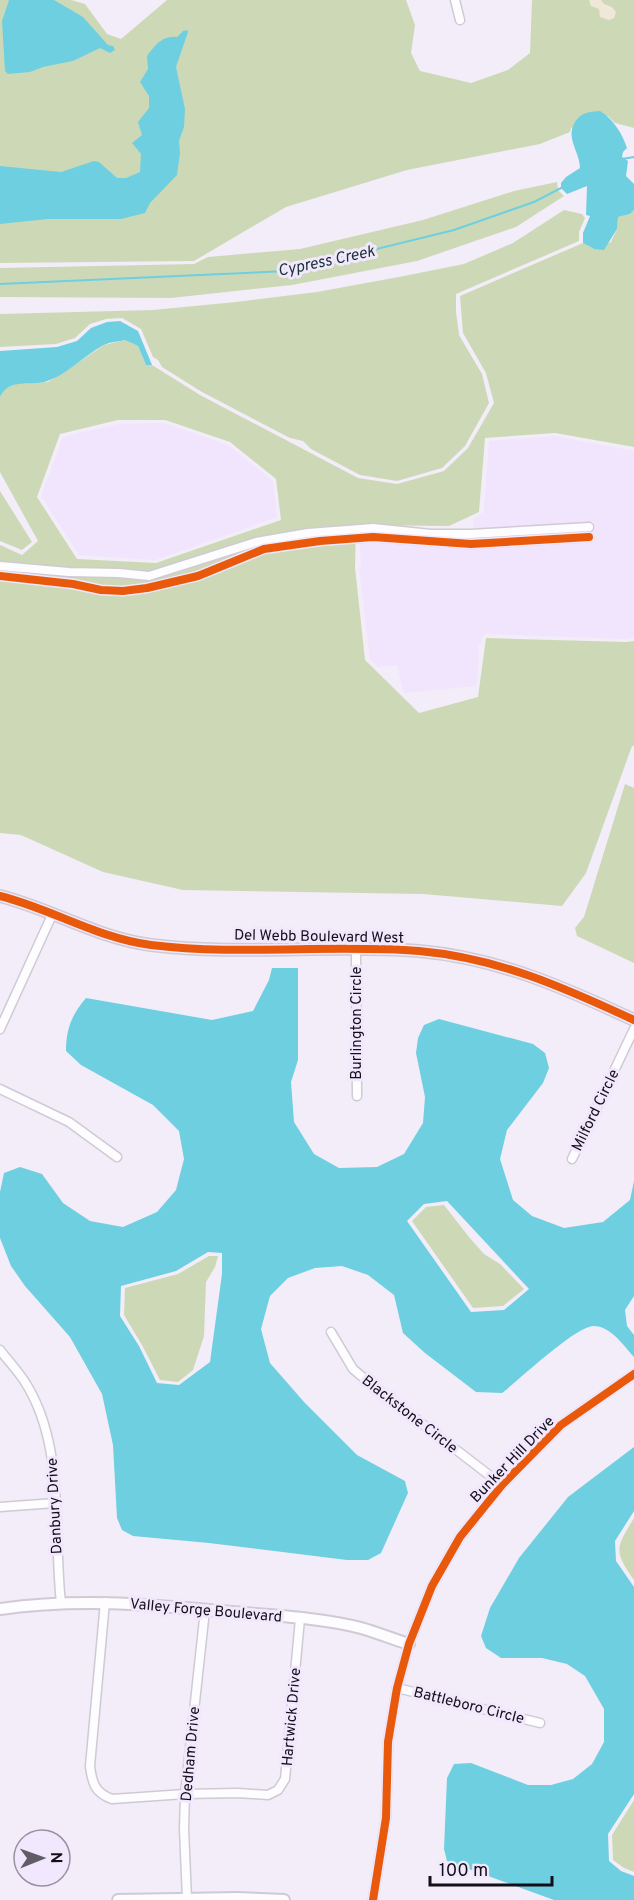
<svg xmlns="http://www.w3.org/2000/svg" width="634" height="1900" font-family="Overpass,sans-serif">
  <rect width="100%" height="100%" fill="#f2edf8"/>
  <g fill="#f0e5fc">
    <path d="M154,423H164L228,445L273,481L277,517L155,560L79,555L41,496L63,437L118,424Z"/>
    <path d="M555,436L634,451V637L625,639L486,634L482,637L481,643L478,644L479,658L476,686L404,693L397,665L378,667L370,659L359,567H361L360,542L471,548L594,541L593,533L576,534V531H594L593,522L499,528H474L473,519L484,512L489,441Z"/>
  </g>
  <g fill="#cdd9b6" fill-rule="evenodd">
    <path d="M0,0H71L85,4L107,34L121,39L167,0H406L415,25L411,53L420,71L471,83L508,70L530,53L532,0H634V128L615,123L608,116L571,128L570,132L540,144L407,170L286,207L194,261L0,263Z"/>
    <path d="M557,182L558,190L564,196L516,227L417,261L292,285L171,298L0,297V268L194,264L208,257L300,249L423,220L514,191Z"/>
    <path d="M564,210L582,214L585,218L579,232V241L456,294V312L459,335L482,374L489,403L465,446L442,468L397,481L360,475L311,449L303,441L290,438L202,392L162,367L158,360L153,357L141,329L122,318L106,319L90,324L75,338L56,344L0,347V314L153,310L236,302L317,292L404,276L464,264L513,243Z"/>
    <path d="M634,210V447L555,433L485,438L479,512L449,526L356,525L355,567L365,660L419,713L478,697L486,638L626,642L634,641V746H632L586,873L562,906L423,894L183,890L103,872L21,835L0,833V545L22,555L38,541L0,472V397L4,389L15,384L48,382L66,371L104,345L125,340L138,346L146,365H152L200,395L358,478L397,484L444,471L468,448L494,403L486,373L463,333L460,296L583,243L594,249L611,242L617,229L618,217L630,214ZM118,420H165L230,442L276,479L281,520L156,563L77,559L37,497L60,434Z"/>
    <path d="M0,491L32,542L22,550L0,541Z"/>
    <path d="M625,784L634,788V963L577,936L575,928L584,917Z"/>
    <path d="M444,1205L469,1237L484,1254L500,1264L524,1289L503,1306L473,1308L412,1221L426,1207Z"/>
    <path d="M209,1256H218L215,1267L206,1282L204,1336L193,1370L178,1382L160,1380L142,1345L124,1315L125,1288L178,1274Z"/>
    <path d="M634,1518V1580C613,1550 616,1548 634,1518Z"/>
    <path d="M634,1800V1872L624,1868L613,1860L612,1835Z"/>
  </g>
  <path fill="#efe8d8" d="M589,0H601L604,4L612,7L616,12L614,18L609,20L600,17L599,9L591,6Z"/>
  <g fill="#6ecfe0" fill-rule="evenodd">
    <path d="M9,0H54L83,17L108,45L113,46L115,50L110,53L100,48L73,61L43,67L30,72L8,74L5,71L2,21Z"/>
    <path d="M183,31L187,30L188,32L176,67L185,109L184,127L179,141L180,153L177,175L150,203L145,213L121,219H48L0,224V166L61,172L94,161L99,162L117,178H126L140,172L141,154L132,143L142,135L138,122L149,108V96L140,82L148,69L147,56C155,45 163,35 177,37Z"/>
    <path d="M600,111C613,119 622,133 627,148L623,152L622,157L628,161L626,176L634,184V210L630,214L618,217L617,229L604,250L594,249L583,243V233L590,216L586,215L587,186L567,194L561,188V183L566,177L580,168C580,152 565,138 575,122C581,112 589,112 600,111Z"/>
    <path d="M120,321L138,331L152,365H146L138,346L125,340C117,342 108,342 102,346C84,356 70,372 50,380C33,388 10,376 0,397V351L57,347L77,341L91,328L107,322Z"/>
    <path d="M272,968H298V1060L291,1082L294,1122L314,1154L339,1168L377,1167L404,1154L423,1123L425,1097L416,1053L418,1038L424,1025L439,1019L533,1044L545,1053L549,1068L543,1083L507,1130L500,1159L513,1200L532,1216L564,1228L603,1222L630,1200L634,1181V1296L625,1310L627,1326L634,1335V1357C623,1345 611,1326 593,1326C575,1327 520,1379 502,1393L476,1392L425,1353L403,1333L394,1295L368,1275L342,1266L315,1268L288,1278L270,1296L261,1329L270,1363L304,1402L357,1455L405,1481L408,1493L381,1553L368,1560H347L209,1543L133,1536L122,1530L117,1518L113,1445L102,1394L70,1337L25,1286L11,1266L0,1238V1192L4,1173L20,1167L42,1174L63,1203L90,1221L123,1227L157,1212L176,1190L184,1159L179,1131L153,1105L81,1065L66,1051C66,1029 72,1014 86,998L212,1020L253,1011L269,980ZM447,1201L529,1289L504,1310L471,1312L407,1221L424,1204ZM208,1252L222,1253V1274L210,1362L179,1385L157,1383L139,1346L120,1316L121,1286L176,1271Z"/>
    <path d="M634,1447V1511L615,1541L616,1561L634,1587V1794L608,1834L609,1861L621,1871L634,1876V1900H554L447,1861L444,1849L447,1778L454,1764L471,1763L528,1785H551L573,1779L592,1764L604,1742V1709L585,1676L567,1664L542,1658H501L486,1648L481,1636L490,1608L519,1558L568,1497Z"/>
  </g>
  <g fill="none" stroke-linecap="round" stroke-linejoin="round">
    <g stroke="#6ecfe0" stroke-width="2">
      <path d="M622,159L634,157"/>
      <path d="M0,284L287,271L454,230L534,202L563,187"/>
    </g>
    <defs>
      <g id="minor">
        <path d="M455,0L460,20"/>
        <path d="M0,566L69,572L119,573L149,576L256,542L308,533L373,528L431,534H470L589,527"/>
        <path d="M0,576L73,584L101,590L123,591L147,588L198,576L264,549L320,541L373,537L471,544L589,537"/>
        <path d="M356,950L357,1096"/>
        <path d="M0,1029L52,915"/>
        <path d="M0,1089L69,1122L117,1157"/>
        <path d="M572,1159L634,1029"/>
        <path d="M331,1332L353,1369L372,1385L502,1485"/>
        <path d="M0,1350C9,1362 21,1374 28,1387C65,1450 53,1532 61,1603"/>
        <path d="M0,1507L55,1503"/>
        <path d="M105,1602L90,1766C92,1783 95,1793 112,1799L185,1794L238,1793L268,1795L278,1790L285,1779L300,1619"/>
        <path d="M397,1688L540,1723"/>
        <path d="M187,1899L184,1829L185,1794L205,1610"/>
        <path d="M373,1900L386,1818L388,1742L397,1688L409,1644L432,1586L460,1537L502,1485L561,1425L634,1374"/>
      </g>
      <g id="tertiary">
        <path d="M0,896C52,909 97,938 151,945C240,956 330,944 419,951C498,958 563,987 634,1020"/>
        <path d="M0,1609C78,1598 143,1604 220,1611C264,1615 319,1617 361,1628C378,1633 393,1639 409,1644"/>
        <path d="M118,1900L238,1898L284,1900"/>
      </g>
    </defs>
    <use href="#minor" stroke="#cfcad4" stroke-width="11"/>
    <use href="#tertiary" stroke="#cfcad4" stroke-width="14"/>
    <use href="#minor" stroke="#fdfcfe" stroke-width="8"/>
    <use href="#tertiary" stroke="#fdfcfe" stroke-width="10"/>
    <defs>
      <g id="cycleway">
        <path d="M0,576L73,584L101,590L123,591L147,588L198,576L264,549L320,541L373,537L471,544L589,537"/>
        <path d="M0,896C52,909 97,938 151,945C240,956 330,944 419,951C498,958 563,987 634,1020"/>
        <path d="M373,1900L386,1818L388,1742L397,1688L409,1644L432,1586L460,1537L502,1485L561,1425L634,1374"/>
      </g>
    </defs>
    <use href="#cycleway" stroke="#f2e8fd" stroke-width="11"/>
    <use href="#cycleway" stroke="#e8590c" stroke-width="8"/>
  </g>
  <g text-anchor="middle" stroke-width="6" stroke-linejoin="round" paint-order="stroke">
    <g font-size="15" fill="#130f18" stroke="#f2e8fd">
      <text transform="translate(319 936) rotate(1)" y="5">Del Webb Boulevard West</text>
      <text transform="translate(356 1023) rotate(-90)" y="5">Burlington Circle</text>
      <text transform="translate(595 1110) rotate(-64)" y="5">Milford Circle</text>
      <text transform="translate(410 1414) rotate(38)" y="5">Blackstone Circle</text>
      <text transform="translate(512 1459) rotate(-46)" y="5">Bunker Hill Drive</text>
      <text transform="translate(54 1506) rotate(-93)" y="5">Danbury Drive</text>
      <text transform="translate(206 1610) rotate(5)" y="5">Valley Forge Boulevard</text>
      <text transform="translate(469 1705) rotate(14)" y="5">Battleboro Circle</text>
      <text transform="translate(291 1717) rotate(-85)" y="5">Hartwick Drive</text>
      <text transform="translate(190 1754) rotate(-85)" y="5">Dedham Drive</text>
    </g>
    <g font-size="16" font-style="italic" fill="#193034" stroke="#f2e8fd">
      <text transform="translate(326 260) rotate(-12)" y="6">Cypress Creek</text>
    </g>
  </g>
  <g transform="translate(42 1858) rotate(89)"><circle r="28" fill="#f2e8fd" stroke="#9991a1" stroke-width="1.5"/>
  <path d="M0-4.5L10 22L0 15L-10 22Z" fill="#615d66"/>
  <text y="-9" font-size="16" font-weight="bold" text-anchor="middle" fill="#130f18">N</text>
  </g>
  <path d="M430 1876v9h122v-9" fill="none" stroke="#130f18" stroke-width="3"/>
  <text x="439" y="1876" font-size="18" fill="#130f18" stroke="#f2e8fd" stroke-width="4.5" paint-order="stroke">100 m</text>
</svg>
